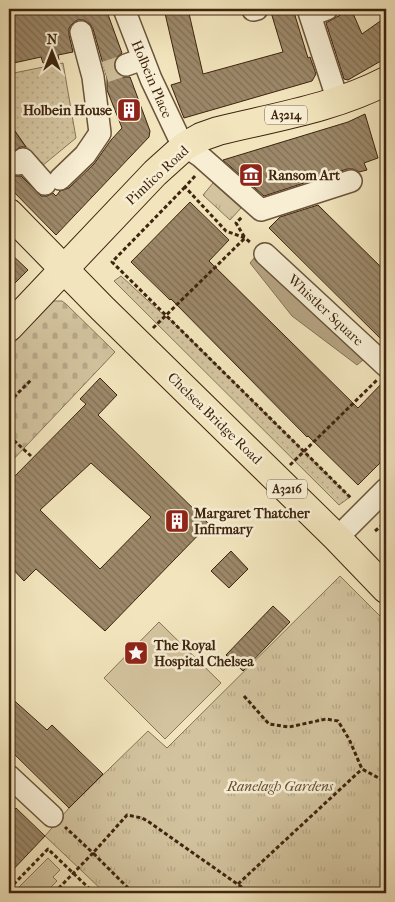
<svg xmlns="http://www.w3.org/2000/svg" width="395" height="902" font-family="'IM FELL French Canon',serif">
  <defs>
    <pattern id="cemetery-stones" width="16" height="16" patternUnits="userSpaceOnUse" patternTransform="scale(1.25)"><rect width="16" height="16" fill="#d3c49f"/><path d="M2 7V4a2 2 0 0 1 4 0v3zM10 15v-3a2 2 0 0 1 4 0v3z" fill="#b6a888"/></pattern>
    <pattern id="park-tufts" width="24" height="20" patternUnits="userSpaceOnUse" patternTransform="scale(1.25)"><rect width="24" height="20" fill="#d3c49f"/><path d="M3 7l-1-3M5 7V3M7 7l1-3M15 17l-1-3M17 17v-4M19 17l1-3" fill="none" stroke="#b6a888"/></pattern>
    <pattern id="garden-dots" width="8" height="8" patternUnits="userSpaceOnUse" patternTransform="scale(1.25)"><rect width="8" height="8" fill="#d3c49f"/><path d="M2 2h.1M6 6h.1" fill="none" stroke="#b6a888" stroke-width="1.8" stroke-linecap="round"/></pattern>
    <pattern id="building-back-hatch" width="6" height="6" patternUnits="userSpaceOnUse" patternTransform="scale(1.25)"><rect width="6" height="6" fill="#9c8869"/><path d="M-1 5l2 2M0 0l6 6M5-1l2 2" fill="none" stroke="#816f55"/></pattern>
  </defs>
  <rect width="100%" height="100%" fill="#f2e5bd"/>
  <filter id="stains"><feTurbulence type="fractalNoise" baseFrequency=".004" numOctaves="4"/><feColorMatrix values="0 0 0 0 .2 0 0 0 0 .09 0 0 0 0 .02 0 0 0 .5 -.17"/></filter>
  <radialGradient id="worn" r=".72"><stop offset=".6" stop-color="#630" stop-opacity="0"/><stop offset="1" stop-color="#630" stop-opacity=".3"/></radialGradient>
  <g fill="#d3c49f" stroke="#887456">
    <path d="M159,622L221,683L165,739L104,678Z"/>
    <path d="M48,858L60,870L53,877L57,881L45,893H13Z"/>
  </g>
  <path fill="url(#cemetery-stones)" stroke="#887456" d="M54,301H62L66,304L115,352L9,464V348Z"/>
  <g fill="url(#park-tufts)" stroke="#887456">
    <path d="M213,183L241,208L230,220L203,195Z"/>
    <path d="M340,576L386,622V893H105L45,836L69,808L148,731L167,748Z"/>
  </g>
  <g fill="url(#garden-dots)" stroke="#887456">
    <path d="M63,63L76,138L42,166L27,148L9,122V74Z"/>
    <path d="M121,276L159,311L175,324L350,497L339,505L114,281Z"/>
  </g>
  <path fill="#b5a382" stroke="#857054" d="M254,258L363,360L357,365L292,316L250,263Z"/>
  <g fill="url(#building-back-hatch)" stroke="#3e240e" fill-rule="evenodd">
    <path d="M9,9H106L122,53L117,57L114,62V70L118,74L123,77H130L150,131L149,137L56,235L9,187V172L14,176H21L41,196H47L53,193L56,196L60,191L69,188L94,164L111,140L122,128L107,90V78L93,29L90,24L84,20H77L72,24L69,28V35L73,52L58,55L59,60L43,63L41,57L9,64Z"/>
    <path d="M164,9H188L203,74L283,52L270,9H293L308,58L310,57L316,74L312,81L184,118L171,85L181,82Z"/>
    <path d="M351,9L362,34L386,17V58L348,80L344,79L326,23Z"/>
    <path d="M365,114L378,158L364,163L367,170L359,172L353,169H347L264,196L223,160L348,122Z"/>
    <path d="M9,123L26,147H20L9,156Z"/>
    <path d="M190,202L229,240L209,261L358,408L386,379V457L358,485L308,436L307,437L171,299L170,300L131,262Z"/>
    <path d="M318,205L386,272V344L269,228L280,217Z"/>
    <path d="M9,252L28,270L9,289Z"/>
    <path d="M100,378L117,395L98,415L209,524L105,631L36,569L24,581L9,565V482L86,404L80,399ZM91,463L151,517L100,569L40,510Z"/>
    <path d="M231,551L248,569L229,588L211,571Z"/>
    <path d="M273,606L290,622L243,671L226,655Z"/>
    <path d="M9,696L47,730L52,725L103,774L69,808L9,749Z"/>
    <path d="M16,808L45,836L9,874V815Z"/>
  </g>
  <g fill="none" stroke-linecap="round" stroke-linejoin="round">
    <path stroke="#cebe9a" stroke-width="21" stroke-dasharray="21 11" stroke-linecap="butt" d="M105,72L126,65"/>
    <defs>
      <g id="minor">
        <path d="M124,9L151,79L179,138L185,146L200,156L261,210L351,181"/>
        <path d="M308,9L338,101"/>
        <path d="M253,10L257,9"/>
        <path d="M311,15L327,9"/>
        <path d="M126,65L143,59"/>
        <path d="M18,164L23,159L45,184"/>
        <path d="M60,179L85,155L100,133L93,77L81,32"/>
        <path d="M265,254L386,366"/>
        <path d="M337,538L386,489"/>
        <path d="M9,776L52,816"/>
      </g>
      <g id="major">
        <path d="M9,213L102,308L337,538L386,589"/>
        <path d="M9,327L155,173L185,146L201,137L218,131C275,117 334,108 386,81"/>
      </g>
    </defs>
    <use href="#minor" stroke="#6b543a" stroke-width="24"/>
    <use href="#major" stroke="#3e240e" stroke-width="30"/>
    <g stroke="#3e240e" stroke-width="3" stroke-dasharray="4 2.5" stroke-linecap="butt">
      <path d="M195,176L185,187L226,231L245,238L251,243"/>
      <path d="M185,187L112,262L352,499"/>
      <path d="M153,328L245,238L236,223L242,217"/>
      <path d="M9,402L32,379"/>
      <path d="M9,436L31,456"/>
      <path d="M290,465L377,380"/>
      <path d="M375,531L386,522"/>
      <path d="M244,696L269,724L289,727L326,719L338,721L349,739L362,769L386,782"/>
      <path d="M238,884L362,769"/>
      <path d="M9,889L48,849L94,893"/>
      <path d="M54,893L93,853L65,827"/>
      <path d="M133,893L93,853L127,815L142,818L149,822L250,893"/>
    </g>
    <use href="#minor" stroke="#f7eed4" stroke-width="21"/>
    <use href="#major" stroke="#f2e5bd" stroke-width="28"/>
  </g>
  <defs>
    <symbol id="building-square" viewBox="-11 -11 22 22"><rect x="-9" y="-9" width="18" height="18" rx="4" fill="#8f2418" stroke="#f7eed4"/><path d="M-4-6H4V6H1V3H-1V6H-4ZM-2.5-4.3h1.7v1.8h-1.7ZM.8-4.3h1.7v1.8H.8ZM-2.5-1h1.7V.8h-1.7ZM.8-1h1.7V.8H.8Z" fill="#fff"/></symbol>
    <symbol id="museum-square" viewBox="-11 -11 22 22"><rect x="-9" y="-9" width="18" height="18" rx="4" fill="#8f2418" stroke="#f7eed4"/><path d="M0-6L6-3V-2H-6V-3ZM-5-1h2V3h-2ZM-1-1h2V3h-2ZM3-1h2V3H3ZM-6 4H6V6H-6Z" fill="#fff"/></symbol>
    <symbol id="sight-square" viewBox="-11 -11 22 22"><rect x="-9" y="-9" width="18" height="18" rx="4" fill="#8f2418" stroke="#f7eed4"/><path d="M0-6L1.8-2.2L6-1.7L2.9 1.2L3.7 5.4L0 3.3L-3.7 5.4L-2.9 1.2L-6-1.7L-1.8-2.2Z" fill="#fff"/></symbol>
  </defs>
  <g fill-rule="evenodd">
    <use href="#building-square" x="115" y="96" width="28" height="28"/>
    <use href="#museum-square" x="237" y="161" width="28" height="28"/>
    <use href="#building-square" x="163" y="507" width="28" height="28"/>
    <use href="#sight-square" x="122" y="639" width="28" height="28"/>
  </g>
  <g text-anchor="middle" stroke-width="5" stroke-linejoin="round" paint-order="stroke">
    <g fill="#f7eed4" stroke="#766149" stroke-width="1">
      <rect x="265" y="105.5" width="42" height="19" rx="4"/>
      <rect x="267" y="479.5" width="40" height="19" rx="4"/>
    </g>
    <g font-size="12" font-weight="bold" fill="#3e240e">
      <text x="286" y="119">A3214</text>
      <text x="287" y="493">A3216</text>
    </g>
    <g font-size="14" fill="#3e240e" stroke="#f7eed4">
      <text transform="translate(152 79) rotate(67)" y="5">Holbein Place</text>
      <text transform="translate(157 175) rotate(-43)" y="5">Pimlico Road</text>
      <text transform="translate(326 310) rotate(43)" y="5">Whistler Square</text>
      <text transform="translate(215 418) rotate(44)" y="5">Chelsea Bridge Road</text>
    </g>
    <g font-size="14" font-weight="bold" fill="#3e240e" stroke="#f7eed4" text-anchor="start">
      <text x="112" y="115" text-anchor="end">Holbein House</text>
      <text x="268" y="180">Ransom Art</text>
      <text x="194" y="518">Margaret Thatcher<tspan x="194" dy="16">Infirmary</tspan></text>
      <text x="154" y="650">The Royal<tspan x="154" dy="16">Hospital Chelsea</tspan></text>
    </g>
    <g font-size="14" font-style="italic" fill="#634c32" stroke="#f7eed4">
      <text x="280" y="791">Ranelagh Gardens</text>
    </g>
  </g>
  <rect width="395" height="902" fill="none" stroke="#f2e5bd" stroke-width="30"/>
  <rect x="10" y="10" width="375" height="882" fill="none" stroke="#3e240e" stroke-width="2.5"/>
  <rect x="15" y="15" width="365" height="872" fill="none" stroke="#3e240e"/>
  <g transform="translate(52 52)" stroke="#f7eed4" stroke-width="4" paint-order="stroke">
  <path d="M0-4L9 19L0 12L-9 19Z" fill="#3e240e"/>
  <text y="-8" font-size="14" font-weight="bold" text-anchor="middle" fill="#3e240e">N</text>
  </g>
  <rect width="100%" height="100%" filter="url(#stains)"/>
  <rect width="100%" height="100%" fill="url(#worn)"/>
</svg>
